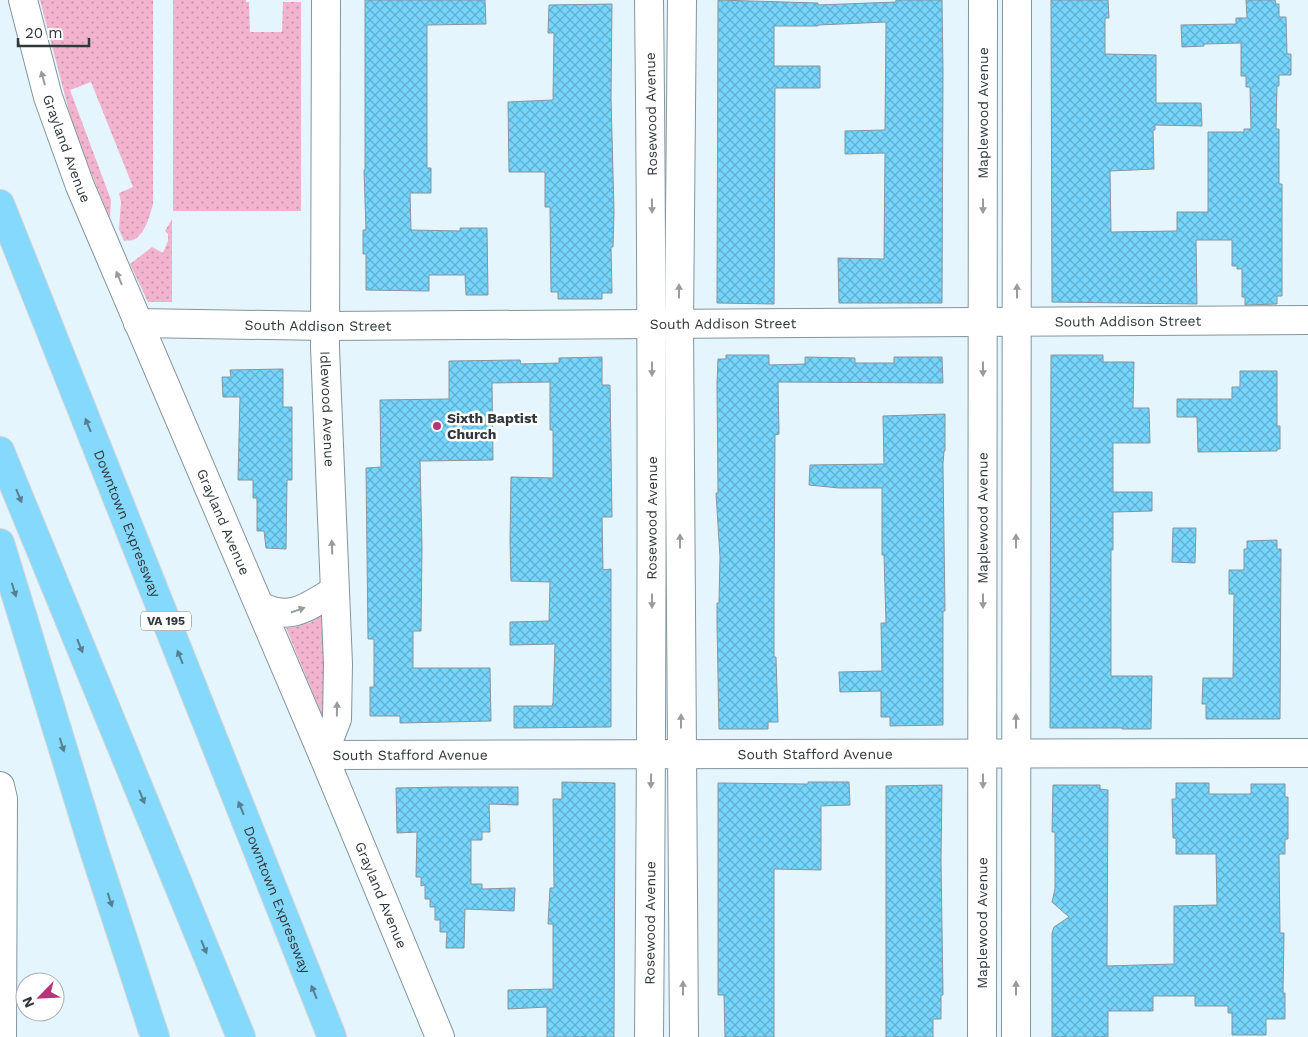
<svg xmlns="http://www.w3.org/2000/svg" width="1308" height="1037" font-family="'Work Sans',sans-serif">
  <defs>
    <pattern id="grass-dots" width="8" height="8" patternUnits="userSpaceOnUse" patternTransform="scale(1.25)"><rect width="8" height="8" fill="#f2b3ce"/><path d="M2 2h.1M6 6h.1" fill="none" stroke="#c593a8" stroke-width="1.8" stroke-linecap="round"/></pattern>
    <pattern id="building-cross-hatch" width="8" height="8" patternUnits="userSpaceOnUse" patternTransform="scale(1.25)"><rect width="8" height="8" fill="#76d5fd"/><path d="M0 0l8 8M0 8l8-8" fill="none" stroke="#61aece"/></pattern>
  </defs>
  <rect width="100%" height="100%" fill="#e4f5fd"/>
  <g fill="url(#grass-dots)">
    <path d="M40,0H153V204C150,215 145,235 133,240C130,241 127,240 124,241L119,229L121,202L119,193L133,187L91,82L70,90L111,200L110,218L75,134Z"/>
    <path d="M173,0H246V2H249L250,32H282L283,2H301V211H173Z"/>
    <path d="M172,219V302H148L130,264L152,247L163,253L168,241V234L165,231Z"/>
    <path d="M329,610V732L286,628C307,626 313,622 329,610Z"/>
  </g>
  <g fill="url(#building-cross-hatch)" stroke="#86969d">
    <path d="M365,0H485L486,24L427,25V168H431V193H410L411,230L460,231V228H487L488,295H466L465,275H429V291L366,290V254H363V230H366L364,170H365Z"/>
    <path d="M718,0L818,3V5L896,2V0H942L943,71L942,303H839L838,258L884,259L885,153L845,154V131L885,130L886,22L818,25V26H774V66H820V88H775L774,304L717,303Z"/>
    <path d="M1051,0H1108L1109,18H1105V54L1156,55V103H1201L1202,126L1155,125V130H1153L1154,169L1110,171L1111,232L1177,231V212H1208V132H1244V129H1251L1250,87H1246V76H1241V43L1204,44V46L1182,47L1181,25L1236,24V18H1247L1246,0H1275L1276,4H1279V17H1286L1287,54H1291V75H1279V86H1277L1276,129H1279V184H1282V296H1277V304L1245,305V297H1242V269H1237V266H1232V240H1196L1197,304L1052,302Z"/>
    <path d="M612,4L611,98L614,212L613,247H611L612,293H602V299H558V292H551L550,207H545V172H509L508,102L553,100L554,33H548L549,5Z"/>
    <path d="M726,355H769V365L805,364V357L855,358V363H894V357H942L943,383L778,382L779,434L775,435L774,594V657H776L778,722H768V729H719L717,623V603H719L720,557L716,493H718L717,384L718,359H726Z"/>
    <path d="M1051,355H1103V362H1134L1133,408H1149L1150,443H1113V492H1152V511L1113,512V550H1111V676H1152L1151,729H1122V728H1050Z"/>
    <path d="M602,357V385H610L612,517H602L603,570L611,569V727L514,728V706H552L553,703L555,644L510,645V622L549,621L550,582L511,581L510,542L511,477L553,478V430H550V382L492,383L493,460L420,461L422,546L421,631H413V668H490L491,721L400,723V716H370V687H374V639H368L366,468L381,467L380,400L449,399V361L520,360L521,364L559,363V358Z"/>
    <path d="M283,369V407H292V480H287L286,549L266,548L264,531H257V498H253V480H238L240,397H223L222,377H231L230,370Z"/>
    <path d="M1240,371H1277V426H1280V449H1277V451L1198,452L1197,417H1177V399H1232V387H1240Z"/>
    <path d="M945,414V451H944L943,464L945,611H943V725L890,726V717H881V691L840,692L839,672L882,671L881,623H886L884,555H882V488H839L809,485L810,465L884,464L883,416Z"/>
    <path d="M1173,528H1196L1195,563L1172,562Z"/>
    <path d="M1277,540V549H1281L1280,719H1206V704H1202L1203,678H1233L1234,594H1229V570H1244V549H1247V541Z"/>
    <path d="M562,782L615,783L614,1037H547V1007L508,1009V990L553,989V924H548L550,888H554L553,799H562Z"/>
    <path d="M808,782H849L850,805L821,806V870L774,869V1037H725L724,995H718V783L808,784Z"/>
    <path d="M1176,783H1209V794H1251V784H1285V797H1288V839H1285V854H1279L1280,933H1284L1283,993H1285V1019H1266V1035H1232V1013H1228V1006H1195V996H1153V1011H1108V1037H1052V933L1054,927L1069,917L1052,902L1055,889V832H1052L1053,785H1100V789L1108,790L1107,966L1174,964V906L1217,905L1216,854H1176V838H1173L1172,799H1176Z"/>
    <path d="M942,785L941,860L943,995H941V1019H933V1037H886V786Z"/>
    <path d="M445,787H518V805L489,804L490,832H482V840H471V884H482V889L515,888L514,911L465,909L464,948H446L447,932H440V920H435V907H430V899H425V885L421,886V877H416L417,832L397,833L396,788Z"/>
  </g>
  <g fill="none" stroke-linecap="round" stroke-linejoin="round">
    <defs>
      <g id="minor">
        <path id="s1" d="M23,0L48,97L80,186L323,755L440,1037"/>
        <path id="s2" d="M326,0L325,348L338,664L337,719L323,755L1308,753"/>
        <path d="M682,0L679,324L684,1037"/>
        <path id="s3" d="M138,323L325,326L1308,320"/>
        <path d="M260,606C291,622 307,607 334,591"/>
        <path d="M0,786L3,799L2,1037"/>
        <path id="s4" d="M649,1037C652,691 653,346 649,0"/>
        <path id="s5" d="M982,1037L983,0"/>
        <path d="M1016,1037L1017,0"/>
      </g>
      <g id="highway">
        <path id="s6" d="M0,204L332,1037"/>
        <path d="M0,451L241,1037"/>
        <path d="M0,543L93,847L155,1037"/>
      </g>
    </defs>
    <use href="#minor" stroke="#85959c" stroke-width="30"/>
    <use href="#highway" stroke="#d2d3d4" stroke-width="30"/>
    <use href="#minor" stroke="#fff" stroke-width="28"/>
    <use href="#highway" stroke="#84d9fd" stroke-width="28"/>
  </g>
  <defs><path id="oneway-solid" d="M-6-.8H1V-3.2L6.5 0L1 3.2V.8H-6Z" transform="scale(1.25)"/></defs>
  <g fill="#989c9d">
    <use href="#oneway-solid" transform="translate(43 78) rotate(-105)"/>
    <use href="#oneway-solid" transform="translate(652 206) rotate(89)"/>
    <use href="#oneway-solid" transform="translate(983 206) rotate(90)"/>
    <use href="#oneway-solid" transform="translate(119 278) rotate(-113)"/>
    <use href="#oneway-solid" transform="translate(679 291) rotate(-90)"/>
    <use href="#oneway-solid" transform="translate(1017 291) rotate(-90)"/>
    <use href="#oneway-solid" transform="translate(652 369) rotate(90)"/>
    <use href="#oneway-solid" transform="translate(983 369) rotate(90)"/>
    <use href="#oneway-solid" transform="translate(680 541) rotate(-90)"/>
    <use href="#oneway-solid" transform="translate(1016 541) rotate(-90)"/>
    <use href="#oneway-solid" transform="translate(332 547) rotate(-92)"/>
    <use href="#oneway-solid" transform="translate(652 601) rotate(90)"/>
    <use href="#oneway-solid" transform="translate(983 601) rotate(90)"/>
    <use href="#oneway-solid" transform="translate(298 610) rotate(-19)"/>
    <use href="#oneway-solid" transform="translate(337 709) rotate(-89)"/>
    <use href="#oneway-solid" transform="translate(681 721) rotate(-90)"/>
    <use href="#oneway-solid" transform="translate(1016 721) rotate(-90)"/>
    <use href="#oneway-solid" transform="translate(651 781) rotate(91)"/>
    <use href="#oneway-solid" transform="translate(983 781) rotate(90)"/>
    <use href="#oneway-solid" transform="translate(683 988) rotate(-90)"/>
    <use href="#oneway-solid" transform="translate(1016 988) rotate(-90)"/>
  </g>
  <g fill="#568092">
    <use href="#oneway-solid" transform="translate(88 425) rotate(-112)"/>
    <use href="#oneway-solid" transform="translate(19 496) rotate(68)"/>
    <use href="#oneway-solid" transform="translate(14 590) rotate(73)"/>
    <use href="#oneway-solid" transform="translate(80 646) rotate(68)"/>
    <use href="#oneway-solid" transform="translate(180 657) rotate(-112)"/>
    <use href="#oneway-solid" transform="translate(62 745) rotate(73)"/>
    <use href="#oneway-solid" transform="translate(142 797) rotate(68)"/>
    <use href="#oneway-solid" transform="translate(241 808) rotate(-112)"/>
    <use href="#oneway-solid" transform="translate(110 900) rotate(72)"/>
    <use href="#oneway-solid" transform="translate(204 947) rotate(68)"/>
    <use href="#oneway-solid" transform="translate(314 992) rotate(-112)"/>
  </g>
  <circle fill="#b63279" stroke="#fff" stroke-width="2" cx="437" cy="426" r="5"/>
  <g text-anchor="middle" stroke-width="5" stroke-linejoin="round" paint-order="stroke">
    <rect fill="#fff" stroke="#6f7476" stroke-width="1" x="141" y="611.5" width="50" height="19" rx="4"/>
    <g font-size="12" font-weight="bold" fill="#31383b">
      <text x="166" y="625">VA 195</text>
    </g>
    <g font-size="14" fill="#31383b" stroke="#fff">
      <text transform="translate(651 114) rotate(-91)" y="5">Rosewood Avenue</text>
      <text dy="5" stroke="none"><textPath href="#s5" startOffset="924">Maplewood Avenue</textPath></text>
      <text dy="5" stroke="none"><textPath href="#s1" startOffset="155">Grayland Avenue</textPath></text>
      <text dy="5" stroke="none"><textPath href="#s3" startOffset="990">South Addison Street</textPath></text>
      <text dy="5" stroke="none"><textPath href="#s3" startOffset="585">South Addison Street</textPath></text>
      <text dy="5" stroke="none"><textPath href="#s3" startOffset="180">South Addison Street</textPath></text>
      <text dy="5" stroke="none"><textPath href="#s2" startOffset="409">Idlewood Avenue</textPath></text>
      <text dy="5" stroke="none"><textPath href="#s4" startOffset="519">Rosewood Avenue</textPath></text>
      <text dy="5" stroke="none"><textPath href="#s5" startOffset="519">Maplewood Avenue</textPath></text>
      <text dy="5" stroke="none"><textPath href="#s1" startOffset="560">Grayland Avenue</textPath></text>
      <text dy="5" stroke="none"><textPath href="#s6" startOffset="344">Downtown Expressway</textPath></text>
      <text dy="5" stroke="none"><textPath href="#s2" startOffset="1250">South Stafford Avenue</textPath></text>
      <text dy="5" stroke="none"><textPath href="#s2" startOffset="845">South Stafford Avenue</textPath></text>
      <text dy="5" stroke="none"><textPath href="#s1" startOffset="965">Grayland Avenue</textPath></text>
      <text dy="5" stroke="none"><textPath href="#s6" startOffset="749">Downtown Expressway</textPath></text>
      <text dy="5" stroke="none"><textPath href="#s4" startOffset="114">Rosewood Avenue</textPath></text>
      <text dy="5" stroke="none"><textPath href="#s5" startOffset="114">Maplewood Avenue</textPath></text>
    </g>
    <g font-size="14" font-weight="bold" fill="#31383b" stroke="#fff" text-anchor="start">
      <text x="447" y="423">Sixth Baptist<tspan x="447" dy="16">Church</tspan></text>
    </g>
  </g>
  <g transform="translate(40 997) rotate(246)"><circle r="24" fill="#ffffff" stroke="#adafb1"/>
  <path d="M0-4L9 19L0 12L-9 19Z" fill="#b63279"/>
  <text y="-8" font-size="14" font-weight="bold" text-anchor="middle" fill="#31383b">N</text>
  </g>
  <path d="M18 38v8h71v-8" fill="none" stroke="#31383b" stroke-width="2.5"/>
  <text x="25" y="38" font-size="15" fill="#31383b" stroke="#ffffff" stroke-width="4" paint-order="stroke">20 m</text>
</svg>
